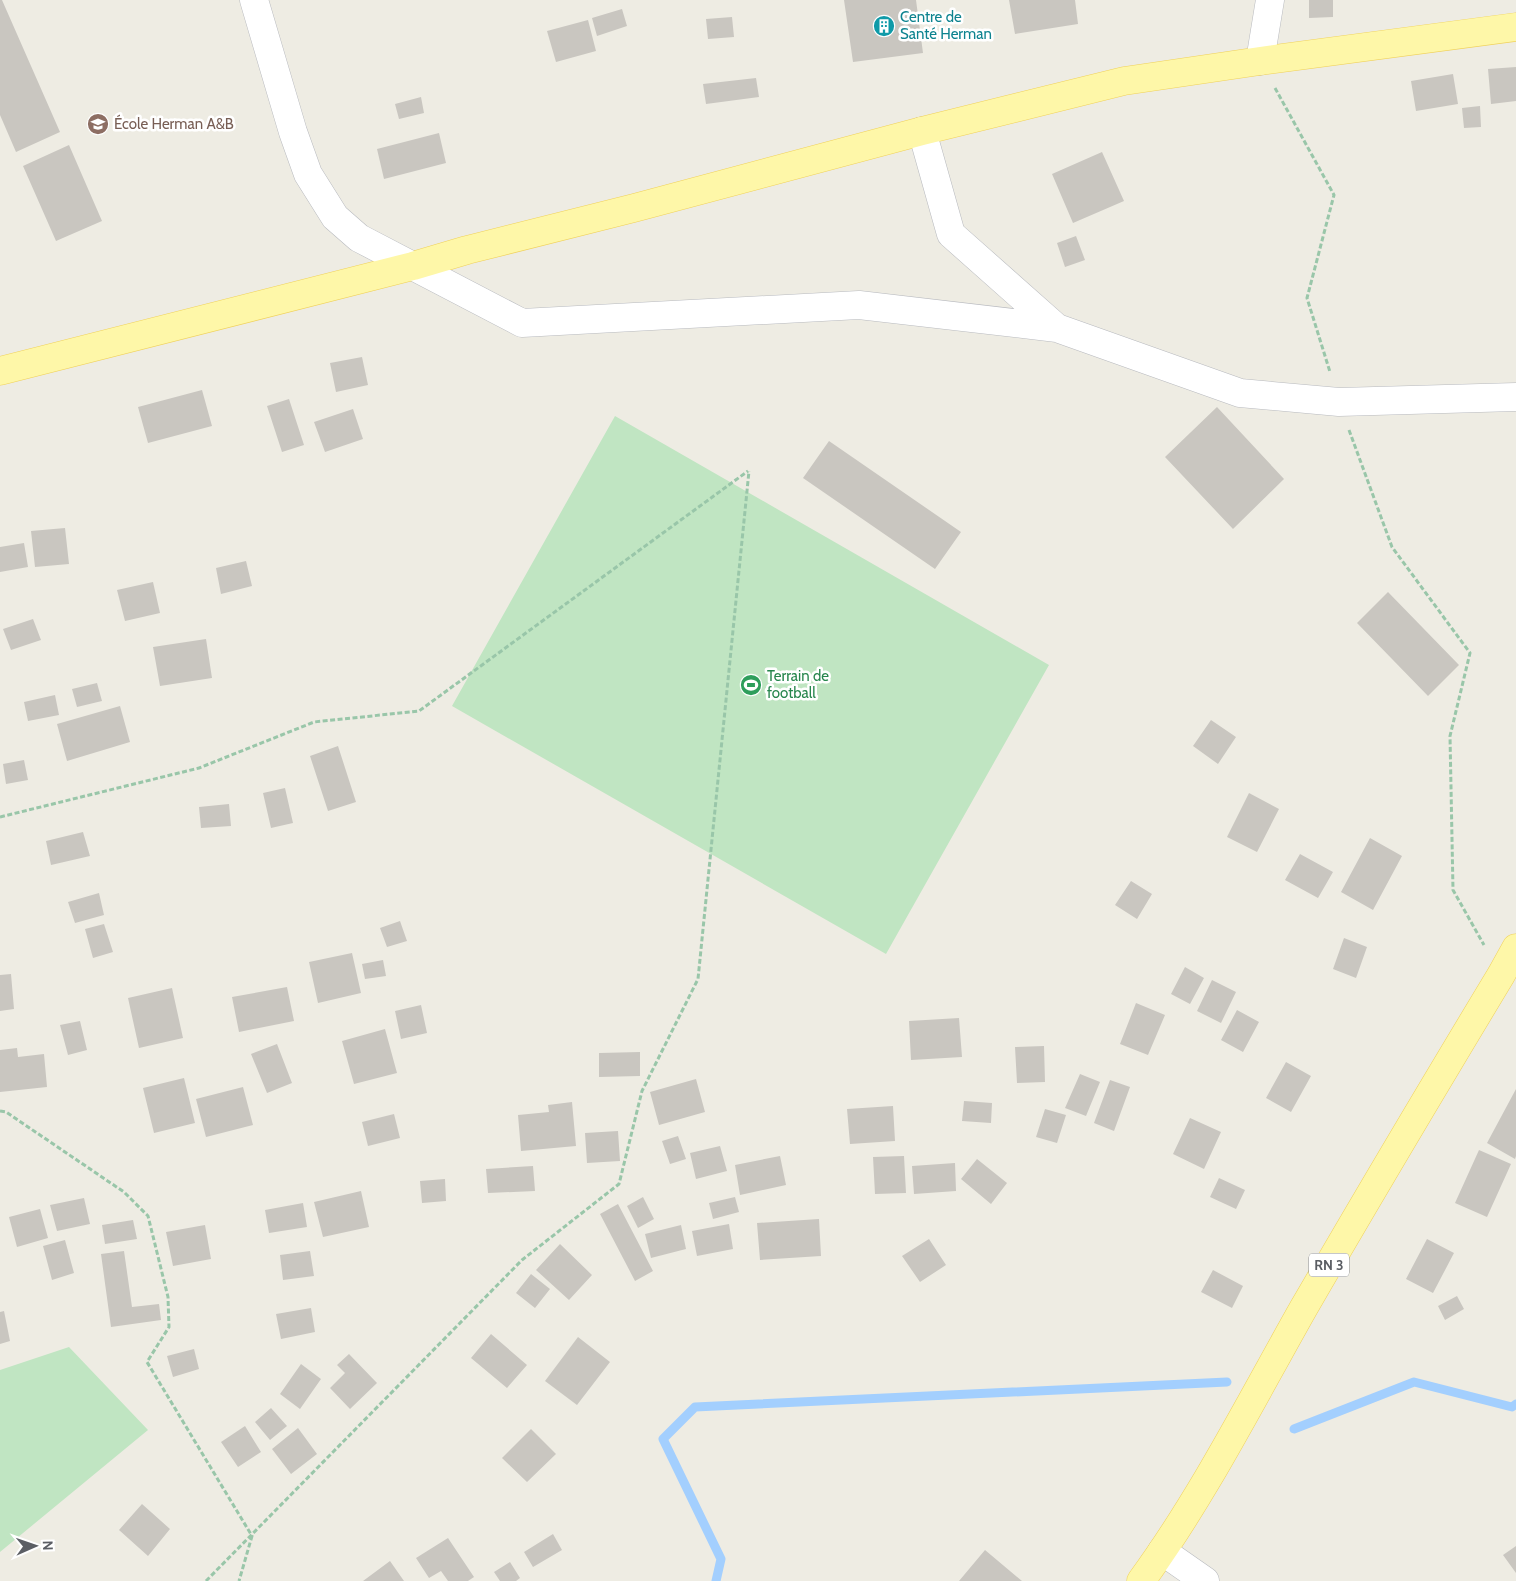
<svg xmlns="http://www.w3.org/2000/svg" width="1516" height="1581" viewBox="0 0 1516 1581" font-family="Cabin,sans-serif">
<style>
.green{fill:#c0e5c2}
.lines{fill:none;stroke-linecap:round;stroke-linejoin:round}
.stream{stroke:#a3cffe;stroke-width:9}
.building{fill:#c9c6c0}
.minor-casing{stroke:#b8babf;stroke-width:29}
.major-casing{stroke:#f0d15a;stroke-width:29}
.path{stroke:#99c6a9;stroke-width:3;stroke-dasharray:5 2.5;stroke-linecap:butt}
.minor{stroke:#fff;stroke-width:28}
.major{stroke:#fef7a8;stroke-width:28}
.labels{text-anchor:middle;stroke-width:5;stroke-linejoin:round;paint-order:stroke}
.shield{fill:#fff;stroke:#8c8e92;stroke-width:1}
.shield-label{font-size:14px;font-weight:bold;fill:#5b5e64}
.culture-label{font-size:15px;fill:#0d838f;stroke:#fff;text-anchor:start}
.education-label{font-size:15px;fill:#785e54;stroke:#fff;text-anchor:start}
.leisure-label{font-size:15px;fill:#27864d;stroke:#fff;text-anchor:start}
</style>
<rect width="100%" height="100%" fill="#eeece3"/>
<!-- green -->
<path class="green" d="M615 416 1049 665 886 954 452 706Z
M69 1347 148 1430 0 1552V1370Z"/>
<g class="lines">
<!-- stream -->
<path class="stream" d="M1294 1429 1414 1382 1512 1407 1516 1404
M716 1581 721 1559 663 1439 695 1407 1227 1382"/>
</g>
<!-- building -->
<path class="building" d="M0 0H2L60 132 16 152 0 115Z
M844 0H916L923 53 853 62Z
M1009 0H1075L1078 24 1015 34Z
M1309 0H1333V17L1309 18Z
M622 9 627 26 597 36 592 18Z
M732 17 734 37 708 39 706 19Z
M588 20 596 51 556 62 547 31Z
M1516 67V101L1491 104 1488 69Z
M1453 74 1458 104 1416 111 1411 81Z
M756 78 759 97 706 104 703 84Z
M421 97 424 113 399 119 395 104Z
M1480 106 1481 127 1464 128 1462 108Z
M439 133 446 163 384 179 377 149Z
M69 145 102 221 56 241 23 166Z
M1102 152 1124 201 1073 223 1052 174Z
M1076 236 1085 260 1065 267 1057 243Z
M362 357 368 385 336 392 330 363Z
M202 390 212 426 148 443 138 407Z
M289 399 304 445 282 452 267 406Z
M1217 407 1284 479 1233 529 1165 457Z
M353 409 363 439 325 452 314 422Z
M829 441 961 532 935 569 803 478Z
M65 528 69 564 35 567 31 531Z
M24 543 28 567 0 572V547Z
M246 561 252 586 221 594 216 568Z
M153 582 160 613 125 621 117 590Z
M1388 592 1459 665 1428 696 1357 623Z
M33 619 41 640 11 650 3 629Z
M206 639 212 678 160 686 153 647Z
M97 683 102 701 77 707 72 689Z
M55 695 59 715 28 721 24 702Z
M120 706 130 742 67 761 57 724Z
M1211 720 1236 737 1218 764 1193 746Z
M338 746 356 802 328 811 310 756Z
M24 760 28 780 6 784 3 764Z
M285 788 293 823 271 828 263 793Z
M1249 793 1279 809 1257 852 1227 837Z
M229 804 231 826 201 828 199 807Z
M83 832 90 856 51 865 46 841Z
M1370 838 1402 856 1373 910 1341 892Z
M1300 854 1333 872 1318 898 1285 880Z
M1131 881 1152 894 1137 919 1115 905Z
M99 893 104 915 75 923 68 902Z
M400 921 407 941 387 947 380 928Z
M104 924 113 952 93 958 85 929Z
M1344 938 1367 947 1356 978 1333 969Z
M352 953 361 993 318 1003 309 962Z
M383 960 386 976 365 979 362 964Z
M1185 967 1204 978 1190 1004 1171 994Z
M11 974 14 1009 0 1011V975Z
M1212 980 1236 992 1221 1023 1197 1011Z
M287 987 294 1021 239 1032 232 997Z
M172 988 183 1038 139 1048 128 998Z
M1136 1003 1165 1015 1148 1055 1120 1044Z
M421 1005 427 1033 401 1039 395 1011Z
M1237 1010 1259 1022 1243 1052 1221 1040Z
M959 1018 962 1057 911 1060 909 1021Z
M80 1021 87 1050 68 1055 60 1025Z
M385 1029 397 1073 354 1084 342 1041Z
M277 1044 292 1083 267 1093 251 1054Z
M1044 1046 1045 1082 1017 1083 1015 1047Z
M17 1048 18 1057 44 1054 47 1087 0 1092V1050Z
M640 1052V1076L599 1077V1053Z
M1286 1062 1311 1076 1291 1112 1266 1098Z
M1080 1074 1100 1082 1086 1116 1065 1108Z
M184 1078 195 1123 154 1133 143 1088Z
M696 1079 705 1112 659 1125 650 1092Z
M1110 1080 1130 1087 1114 1131 1094 1123Z
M243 1087 253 1125 206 1137 196 1099Z
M1516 1089V1156L1515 1159 1487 1143Z
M964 1101 992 1103 991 1123 962 1121Z
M572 1102 576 1146 521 1151 518 1115 549 1112 548 1105Z
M893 1106 895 1141 850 1144 847 1109Z
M1045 1109 1066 1115 1057 1143 1036 1137Z
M394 1114 400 1138 368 1146 362 1122Z
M1190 1118 1221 1132 1204 1169 1173 1154Z
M618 1131 620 1161 587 1163 585 1133Z
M678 1136 686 1159 670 1164 662 1141Z
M720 1146 727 1171 696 1179 690 1153Z
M1479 1150 1511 1164 1487 1217 1455 1203Z
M780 1156 786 1185 740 1195 735 1165Z
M904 1156 906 1193 875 1194 873 1157Z
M977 1159 1007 1183 991 1204 961 1179Z
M955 1163 956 1191 914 1194 912 1166Z
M533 1166 535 1191 488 1193 486 1169Z
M1219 1178 1245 1190 1236 1209 1210 1197Z
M445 1179 446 1201 422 1203 420 1181Z
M361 1191 369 1227 323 1237 314 1202Z
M643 1197 654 1219 638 1228 627 1206Z
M735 1197 739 1212 713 1219 709 1203Z
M84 1198 90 1224 57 1231 50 1205Z
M303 1203 307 1227 269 1233 265 1210Z
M618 1204 653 1271 635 1281 600 1214Z
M40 1209 48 1238 17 1247 9 1217Z
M819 1219 821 1256 760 1260 757 1223Z
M133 1220 137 1239 105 1244 102 1225Z
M729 1224 733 1249 697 1256 692 1231Z
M205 1225 211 1259 173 1266 166 1232Z
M681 1225 686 1249 651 1258 645 1234Z
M929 1239 946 1265 920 1282 902 1256Z
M1427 1239 1454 1253 1433 1293 1406 1279Z
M65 1240 74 1273 52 1280 43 1246Z
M560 1244 592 1275 569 1300 536 1270Z
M124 1251 132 1307 159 1304 161 1320 111 1327 101 1254Z
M310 1251 314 1276 283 1280 280 1255Z
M1213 1270 1243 1286 1232 1308 1201 1292Z
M531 1274 550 1289 535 1308 516 1293Z
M1457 1296 1464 1309 1445 1320 1438 1306Z
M311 1308 315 1332 281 1339 276 1314Z
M4 1311 10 1341 0 1344V1312Z
M491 1334 527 1365 507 1388 471 1358Z
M578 1337 610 1362 577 1405 545 1381Z
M194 1349 199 1369 173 1377 167 1356Z
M349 1354 377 1383 350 1409 330 1388 345 1373 337 1365Z
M301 1364 321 1379 300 1409 280 1394Z
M271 1408 287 1426 270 1440 255 1422Z
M245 1426 261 1452 238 1467 221 1442Z
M298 1428 317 1454 291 1474 272 1449Z
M531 1429 556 1454 527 1482 502 1458Z
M142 1504 170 1529 148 1556 119 1530Z
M553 1534 562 1550 533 1567 524 1552Z
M448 1538 474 1577 468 1581H448L441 1571 429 1578 416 1558Z
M1516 1546V1573L1503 1555Z
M985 1550 1022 1581H959Z
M390 1561 404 1581H363Z
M510 1562 520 1578 516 1581H500L494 1572Z"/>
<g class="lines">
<!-- minor casing -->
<g class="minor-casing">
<path id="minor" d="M254 0 293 132 308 174 335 217 359 238 522 323 859 305 1057 328 1240 393 1339 402 1516 397
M1260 61 1270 0
M922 131 951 234 1057 328
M1162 1551 1205 1581"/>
</g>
<!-- major casing -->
<g class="major-casing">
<path id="major" d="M0 371 413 266 467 250 634 208 922 131 1124 81 1260 61 1516 27
M1141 1581C1203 1496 1251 1401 1303 1309 1368 1197 1434 1086 1501 975L1516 948"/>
</g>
<!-- path -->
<path class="path" d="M1275 88 1334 195 1307 298 1330 372
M1349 430 1392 547 1470 653 1450 736 1453 890 1484 945
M0 817 199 768 314 722 419 711 748 471
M0 1111 6 1112 124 1192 148 1216 168 1297 169 1327 147 1362 252 1536 239 1581
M206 1581 522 1260 619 1184 642 1091 698 979 749 471"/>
<!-- minor -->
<use href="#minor" class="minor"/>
<!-- major -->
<use href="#major" class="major"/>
</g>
<!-- icons -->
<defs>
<g id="building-disc" transform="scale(1.125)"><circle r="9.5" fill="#0f9aa8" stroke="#fff"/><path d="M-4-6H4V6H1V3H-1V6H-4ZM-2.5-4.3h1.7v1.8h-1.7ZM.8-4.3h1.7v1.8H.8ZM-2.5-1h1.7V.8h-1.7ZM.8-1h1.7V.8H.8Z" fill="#fff"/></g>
<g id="school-disc" transform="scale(1.125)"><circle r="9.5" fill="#8d6e63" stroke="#fff"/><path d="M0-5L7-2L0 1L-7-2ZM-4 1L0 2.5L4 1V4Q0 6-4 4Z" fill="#fff"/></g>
<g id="stadium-disc" transform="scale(1.125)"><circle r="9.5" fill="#2e9e5b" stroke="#fff"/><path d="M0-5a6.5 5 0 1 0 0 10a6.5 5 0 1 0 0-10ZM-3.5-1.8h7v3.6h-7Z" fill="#fff"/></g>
</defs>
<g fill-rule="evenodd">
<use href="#building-disc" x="884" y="26"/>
<use href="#school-disc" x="98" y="124"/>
<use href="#stadium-disc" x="751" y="685"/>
</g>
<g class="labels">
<!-- shield labels -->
<rect class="shield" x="1309" y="1253.5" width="40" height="23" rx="4"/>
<g class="shield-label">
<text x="1329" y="1270">RN 3</text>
</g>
<!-- culture labels -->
<g class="culture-label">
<text x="900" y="22">Centre de<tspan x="900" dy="17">Santé Herman</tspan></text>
</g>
<!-- education labels -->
<g class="education-label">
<text x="114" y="129">École Herman A&amp;B</text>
</g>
<!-- leisure labels -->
<g class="leisure-label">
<text x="767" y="681">Terrain de<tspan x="767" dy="17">football</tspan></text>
</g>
</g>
<!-- north arrow -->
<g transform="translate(35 1546) rotate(88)" stroke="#ffffff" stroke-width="4" paint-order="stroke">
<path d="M0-4L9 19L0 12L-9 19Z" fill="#5b5e64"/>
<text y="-8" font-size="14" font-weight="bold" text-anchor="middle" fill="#5b5e64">N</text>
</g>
</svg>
